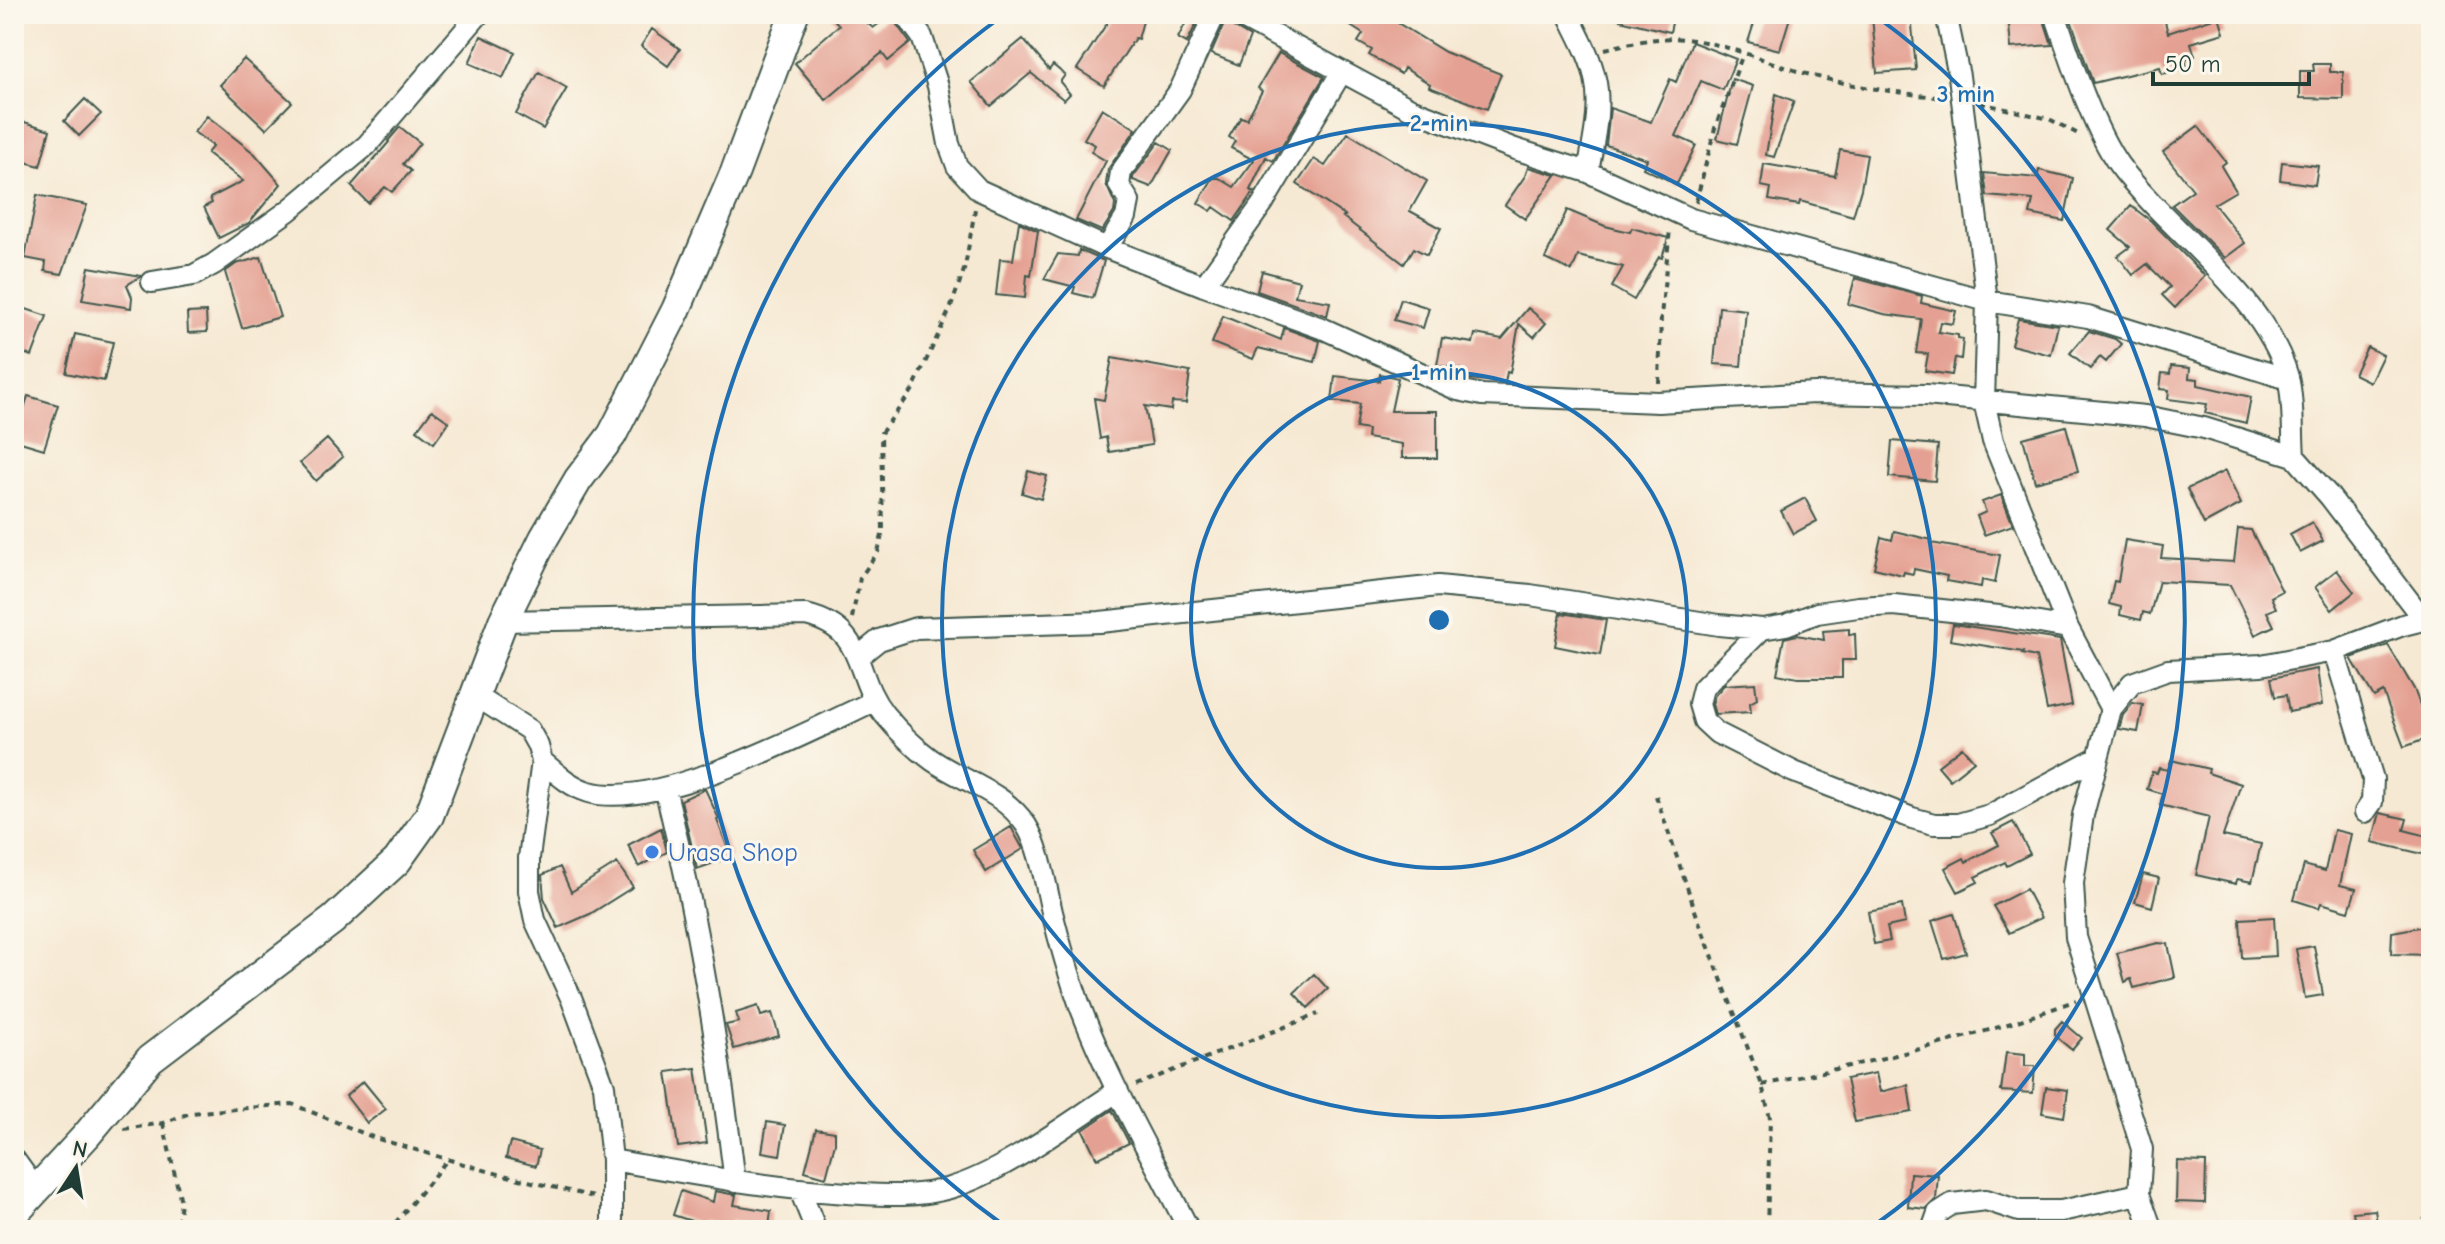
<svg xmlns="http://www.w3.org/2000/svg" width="2445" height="1244" viewBox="0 0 2445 1244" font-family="'Comic Neue',sans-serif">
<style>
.building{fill:#e4a193}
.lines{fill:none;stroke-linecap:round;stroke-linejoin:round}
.street-casing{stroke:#3f574c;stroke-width:24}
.secondary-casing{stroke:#3f574c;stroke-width:32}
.path{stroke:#3f574c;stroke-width:4;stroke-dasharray:6 6;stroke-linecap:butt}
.street{stroke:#fff;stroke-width:20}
.secondary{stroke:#fff;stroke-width:28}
.ring{fill:none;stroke:#1f6fb2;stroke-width:4}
.shop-dot{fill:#3f7fe0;stroke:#fbf7ec;stroke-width:3}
.labels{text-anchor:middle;stroke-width:6;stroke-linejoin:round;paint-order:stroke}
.shop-label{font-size:26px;fill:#366cbe;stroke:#fbf7ec;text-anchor:start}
.centre{fill:#1f6fb2;stroke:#fbf7ec;stroke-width:4}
.ring-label{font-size:24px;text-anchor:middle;font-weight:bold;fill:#1f6fb2;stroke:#fbf7ec;stroke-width:6;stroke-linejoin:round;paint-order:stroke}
</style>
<rect width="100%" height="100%" fill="#fbf7ec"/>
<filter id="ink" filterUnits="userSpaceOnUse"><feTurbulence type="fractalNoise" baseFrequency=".0125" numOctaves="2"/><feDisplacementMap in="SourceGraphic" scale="16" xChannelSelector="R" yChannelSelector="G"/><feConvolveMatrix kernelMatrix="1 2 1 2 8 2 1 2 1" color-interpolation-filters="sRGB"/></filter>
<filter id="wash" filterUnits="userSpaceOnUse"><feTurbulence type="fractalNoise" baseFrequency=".006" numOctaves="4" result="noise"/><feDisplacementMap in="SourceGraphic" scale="32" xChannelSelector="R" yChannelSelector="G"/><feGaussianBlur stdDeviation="1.8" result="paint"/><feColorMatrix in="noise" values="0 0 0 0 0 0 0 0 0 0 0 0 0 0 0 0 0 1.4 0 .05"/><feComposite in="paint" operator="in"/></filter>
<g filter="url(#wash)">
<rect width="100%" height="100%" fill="#f6e9d3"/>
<g id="blocks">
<!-- building -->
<path class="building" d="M829 14H857L873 28 892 14 895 22 910 43 888 61 882 53 826 100 795 63 839 25Z
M1113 14H1145L1138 39 1135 38 1104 86 1077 69Z
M1332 14H1383L1445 52 1501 74 1487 109 1429 87 1430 84 1404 68 1401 74 1369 55 1372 50 1358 42 1363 34Z
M1621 14H1674L1670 32 1620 20Z
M1757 14H1791L1780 50 1748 42Z
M1911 14 1916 70 1877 73 1872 16Z
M2008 14H2042L2052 45 2011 48Z
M2069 14H2163L2168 33 2219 16 2224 33 2191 43 2195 56 2185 59 2187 68 2162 74 2160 67 2093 83Z
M1187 20 1196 24 1187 43 1178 38Z
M1225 22 1250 37 1239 65 1211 54Z
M652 29 680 49 668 66 641 46Z
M481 36 515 52 503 78 469 63Z
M1023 39 1049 70 1053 65 1065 75 1060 82 1070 94 1064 100 1031 73 991 106 971 82Z
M1692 42 1736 59 1723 90 1701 81 1676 136 1696 145 1677 184 1643 168 1647 159 1606 145 1610 108 1651 122 1670 79 1676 82Z
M1279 53 1324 77 1273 161 1266 157 1250 190 1254 192 1234 221 1214 207 1211 211 1198 203 1213 178H1219L1234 187 1254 160 1231 148 1235 141 1229 137 1241 117 1247 119 1262 91 1258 88Z
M244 59 292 102 266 129 220 85Z
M2313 64H2330V72H2343V99L2300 98V71H2314Z
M539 72 567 88 543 129 516 114Z
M1732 79 1753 86 1737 144 1717 139Z
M1776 94 1794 101 1774 157 1766 155Z
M85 99 101 114 79 136 64 121Z
M1102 108 1136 129 1108 169 1106 184 1115 204 1114 212 1102 231 1076 220 1106 161 1091 152 1095 145 1084 139Z
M207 116 255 154 281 184 249 223 219 238 204 207 212 203 210 198 243 181 207 153 213 146 194 132Z
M21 121 50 130 40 166 14 159V147Z
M2198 126 2226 162 2221 166 2236 191 2214 204 2245 243 2225 258 2172 205 2193 190 2163 152Z
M400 127 420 143 403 164 411 171 392 192 385 187 368 203 351 186 389 142 388 141Z
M1348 133 1427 181 1410 211 1441 228 1427 255 1414 248 1404 264 1343 217 1345 216 1297 184 1314 159 1325 166Z
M1159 142 1172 150 1151 187 1133 180V177Z
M1840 150 1867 155 1861 189 1853 216 1800 201 1799 205 1769 200 1771 188 1761 186 1764 164 1835 176Z
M2282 162 2318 166 2315 185 2280 180Z
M1528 167 1556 175 1525 219 1505 205 1525 176Z
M2039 170 2073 178 2064 221 2030 214 2033 200 1987 196 1984 173 2037 178Z
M37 195 87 205 62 274 45 271 46 262 25 258Z
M2131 206 2151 221 2205 276 2175 308 2162 295 2170 287 2147 264 2133 275 2118 256 2130 247 2110 230Z
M1567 210 1605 226 1630 232 1632 228 1668 238 1662 258 1659 257 1634 300 1612 287 1623 267 1578 256 1572 271 1545 259Z
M1019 222 1038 231 1031 276 1027 275 1025 298 996 295 1000 259 1013 260Z
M1079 250 1104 261 1093 298 1073 293 1075 287 1044 279 1058 254 1078 256Z
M261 257 280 317 242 328 225 272 236 264Z
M89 267 141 276 127 285 132 297 131 308 82 300Z
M1262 271 1299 281 1295 296 1330 302 1327 316 1257 291Z
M1855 278 1922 296 1921 303 1956 311 1953 324 1940 322 1938 332 1958 335V338L1963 339 1961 359 1955 358 1952 375 1925 371 1928 354 1916 353 1921 319 1884 314 1848 304Z
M1401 299 1429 308 1423 328 1394 320Z
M14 305 47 316 32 356 14 350Z
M1719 307 1746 310 1741 366 1714 364Z
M1528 308 1546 323 1534 337 1519 324 1510 373 1507 372 1505 383 1462 378 1463 370 1437 365 1442 338 1473 343 1475 334 1502 339Z
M206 312 207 332 188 333 187 313Z
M1223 316 1281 340 1284 328 1320 341 1315 362 1258 348 1253 359 1212 343Z
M2018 319 2058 325 2051 355 2011 345Z
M2089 331 2115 339 2121 344 2106 362 2100 357 2090 369 2070 353Z
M75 334 113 342 104 381 66 373Z
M2367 347 2383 355 2370 382 2354 374Z
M1112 358 1190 372 1186 403 1172 402 1171 410 1145 406 1152 445 1109 452 1106 437 1100 439 1094 398 1104 400Z
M2171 366 2190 368 2189 378 2198 379V385L2251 397 2246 423 2205 413 2207 404 2168 399 2169 390 2160 389 2162 373 2170 374Z
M1380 374 1398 378 1391 411H1437V458H1402V444L1367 438 1368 430 1356 428 1360 404 1332 401 1335 376 1379 381Z
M28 396 58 405 44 449 14 440Z
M432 410 449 422 434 443 417 430Z
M2066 426 2078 471 2035 482 2023 438Z
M327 439 343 457 316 481 300 463Z
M1892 441 1938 445 1935 481 1889 477Z
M1028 471 1047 476 1041 499 1022 493Z
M2225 471 2241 504 2204 524 2187 489Z
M2001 495 2013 525 1984 535 1977 516 1986 512 1982 502Z
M1805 498 1817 521 1793 534 1781 511Z
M2312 522 2323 541 2300 553 2290 534Z
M2238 529 2251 530 2282 591 2271 597 2276 608 2267 612 2274 626 2255 635 2230 585 2159 581 2150 614 2143 612 2141 620 2120 615 2121 607 2109 604 2114 581 2118 582 2125 540 2163 546 2161 558 2234 562Z
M1894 531 1932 540 1931 543 2000 555 1995 583 1982 580 1981 587 1946 581 1947 576 1914 569 1913 574 1904 572 1903 575 1874 568 1881 537 1892 540Z
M2337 570 2354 592 2332 610 2315 587Z
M1561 613 1606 620 1600 655 1555 646Z
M1953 624 2060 640 2072 705 2047 710 2036 657 2022 654 2023 652 1950 640Z
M1849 629V635L1855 634 1856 660H1842V678H1798L1777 674 1784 638 1797 635 1824 640 1823 631Z
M2388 645 2414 689 2431 735V737L2404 747 2383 692 2374 697 2351 658Z
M2317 669 2322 705 2289 712 2286 695 2275 697 2271 678Z
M1755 683 1757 699 1750 703 1751 712 1715 714 1712 704 1715 695 1724 685Z
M2133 703 2143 705 2138 732 2119 729 2123 715Z
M1962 747 1974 761 1950 780 1938 766Z
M2171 760 2209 769 2208 773 2241 784 2223 836 2261 844 2252 882 2237 879 2236 884 2196 875 2209 817 2160 805 2163 794 2147 789 2152 772 2157 773 2159 768 2168 770Z
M705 789 719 819 717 820 731 857 697 869 681 800Z
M2380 813 2407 819 2404 830 2431 837V856L2372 842Z
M2013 822 2030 854 2007 866 2005 862 1975 877 1978 882 1958 892 1945 868 1964 858 1966 862 1999 845 1992 833Z
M1011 827 1023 849 986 872 973 850Z
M661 828 667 852 639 867 628 845Z
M2334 830 2351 834 2340 885 2356 889 2349 911 2321 903 2319 908 2294 900 2304 865 2325 871Z
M617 863 633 887 590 914 558 928 544 898 542 875 560 867 571 892Z
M2143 874 2159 878 2152 907 2135 902Z
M2026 889 2041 918 2009 933 1993 906Z
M1902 905 1905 923 1887 927 1890 941 1874 944 1868 912Z
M1954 914 1966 953 1944 959 1932 921Z
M2274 917 2276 956 2242 958 2240 919Z
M2431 925V955L2391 954 2392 932Z
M2158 943 2168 944 2175 977 2134 988 2131 979 2125 982 2117 953Z
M2314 946 2323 995 2305 998 2296 949Z
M1314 974 1328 989 1308 1008 1294 993Z
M758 1006 761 1016 772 1013 779 1036 734 1049 726 1025 739 1022 736 1013Z
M2062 1021 2082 1038 2072 1050 2055 1036V1029Z
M2006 1052 2025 1054V1066H2035L2033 1093 2001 1091Z
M696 1068 707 1143 678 1147 667 1072Z
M1876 1073 1880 1092 1908 1085 1912 1112 1855 1122 1846 1079Z
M363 1081 386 1109 367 1123 346 1096Z
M2046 1087 2068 1090 2064 1117 2042 1113Z
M1112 1110 1129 1143 1097 1159 1083 1130Z
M767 1122 785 1125 780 1155 762 1152Z
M816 1129 835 1132V1143L826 1177 805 1171Z
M510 1142 540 1150 536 1166 506 1158Z
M2177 1161 2206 1162 2205 1203 2176 1202Z
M1910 1173 1938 1175 1936 1199 1926 1209 1908 1207Z
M681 1191 713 1202 715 1191 736 1195 734 1205 771 1211 769 1227 731 1221 730 1227 702 1221 701 1224 673 1215Z
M2375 1210 2378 1230H2356L2353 1212Z"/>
</g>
</g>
<g filter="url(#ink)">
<use href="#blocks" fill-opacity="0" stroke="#3f574c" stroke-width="2"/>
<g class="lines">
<!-- street casing -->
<g class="street-casing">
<path id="street" d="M905 14 922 37 938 86 949 144 957 166 979 190 1107 248 1204 286 1324 329 1458 390 1482 395 1658 402 1815 393 1926 395 2145 416 2204 428 2294 456 2330 497 2423 619
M1235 14 1413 110 1515 149 1588 172 1691 219 1987 301 2088 317 2288 379
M1568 14C1578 35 1590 55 1595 78 1602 108 1593 142 1588 172
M1946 14 1959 76 1987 301 1984 401 1993 441 2068 628 2111 709
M2055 14C2070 57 2093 129 2119 165 2170 233 2264 294 2288 377 2294 401 2292 431 2294 456
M1107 248 1126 217 1129 201 1119 185 1121 172 1180 90 1215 14
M152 282 194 275 214 264 288 211 367 145 479 14
M1204 286 1263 203 1341 73
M503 621 806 615C868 630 852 674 884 714 898 731 914 747 932 760 964 782 1003 791 1026 825 1040 847 1046 887 1052 912 1060 944 1069 975 1080 1006 1109 1083 1152 1156 1189 1230
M1762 629 1703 688 1699 704 1704 721 1717 733 1794 772 1912 818 1934 824H1958L1990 815 2098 757
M2334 651 2373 779 2372 802 2365 812
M858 657 879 640 916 628 1100 622 1438 586 1530 595 1719 625 1762 629 1786 625 1817 613 1858 607 1894 605 1999 616 2068 628
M473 694 529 730 538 746 542 761 529 858V891L535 920 572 1000 604 1086 612 1160V1230
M542 761C556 773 571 787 589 792 658 811 808 732 874 701
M665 788C697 917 719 1049 735 1182
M14 1159 37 1191
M612 1160C690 1174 768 1188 847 1193 882 1195 916 1198 950 1188 1005 1172 1069 1122 1118 1091
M800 1190 816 1230
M2139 1194 2152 1230
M1932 1230 1938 1213 1952 1204 1986 1200 2019 1211H2061L2139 1194 2142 1149 2076 937 2073 883 2083 815 2111 709 2132 683 2168 670 2261 665 2334 651 2403 625 2431 618"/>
</g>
<!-- secondary casing -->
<g class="secondary-casing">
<path id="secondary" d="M14 1214 86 1136 150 1059 333 920 397 861 429 816 503 621 544 538 578 480 612 435 676 310 735 172 794 14"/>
</g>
<!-- path -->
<path class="path" d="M1605 49C1631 43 1658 36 1685 39 1732 44 1776 67 1822 78 1862 88 1902 93 1944 98
M1980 103 2049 119 2078 134
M1696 202 1715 128 1743 54
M1659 383 1661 316 1670 229
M852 618 860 578 878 552 883 531 881 433 912 391 951 307 965 267 975 209
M1656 796 1698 919 1762 1085 1770 1118 1767 1230
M1136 1085 1318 1014
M1762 1085C1868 1062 1974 1040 2076 1000
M163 1123 181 1202 177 1230
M124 1129 163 1123 190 1113 292 1104 375 1138 491 1172 594 1197
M2423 1220 2431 1218
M386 1230 391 1228 448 1159"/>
<!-- street -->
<use href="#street" class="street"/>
<!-- secondary -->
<use href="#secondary" class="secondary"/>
</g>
</g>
<!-- distance rings -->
<g class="ring">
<circle cx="1439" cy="620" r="248"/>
<circle cx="1439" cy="620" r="497"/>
<path d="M1006 1227A745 745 0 0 1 1001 17M1877 17A745 745 0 0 1 1872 1227"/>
</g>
<!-- markers -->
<circle class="shop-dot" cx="652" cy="852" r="8"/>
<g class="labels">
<!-- shop labels -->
<g class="shop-label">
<text x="668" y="861">Urasa Shop</text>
</g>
</g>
<circle cx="1439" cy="620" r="12" class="centre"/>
<g class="ring-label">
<text x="1966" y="102">3 min</text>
<text x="1439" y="131">2 min</text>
<text x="1439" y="380">1 min</text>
</g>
<!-- margin -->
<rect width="2445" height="1244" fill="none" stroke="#fbf7ec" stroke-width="48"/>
<!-- north arrow -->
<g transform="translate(76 1168) rotate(12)" stroke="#fbf7ec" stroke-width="6" paint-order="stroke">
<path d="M0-6L14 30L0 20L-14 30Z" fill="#1f3d34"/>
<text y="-12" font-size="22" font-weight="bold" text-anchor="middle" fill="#1f3d34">N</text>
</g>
<!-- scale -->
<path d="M2153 72v12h156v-12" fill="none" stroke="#1f3d34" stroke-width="4"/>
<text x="2165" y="72" font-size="24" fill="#1f3d34" stroke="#fbf7ec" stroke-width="6" paint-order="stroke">50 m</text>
</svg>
